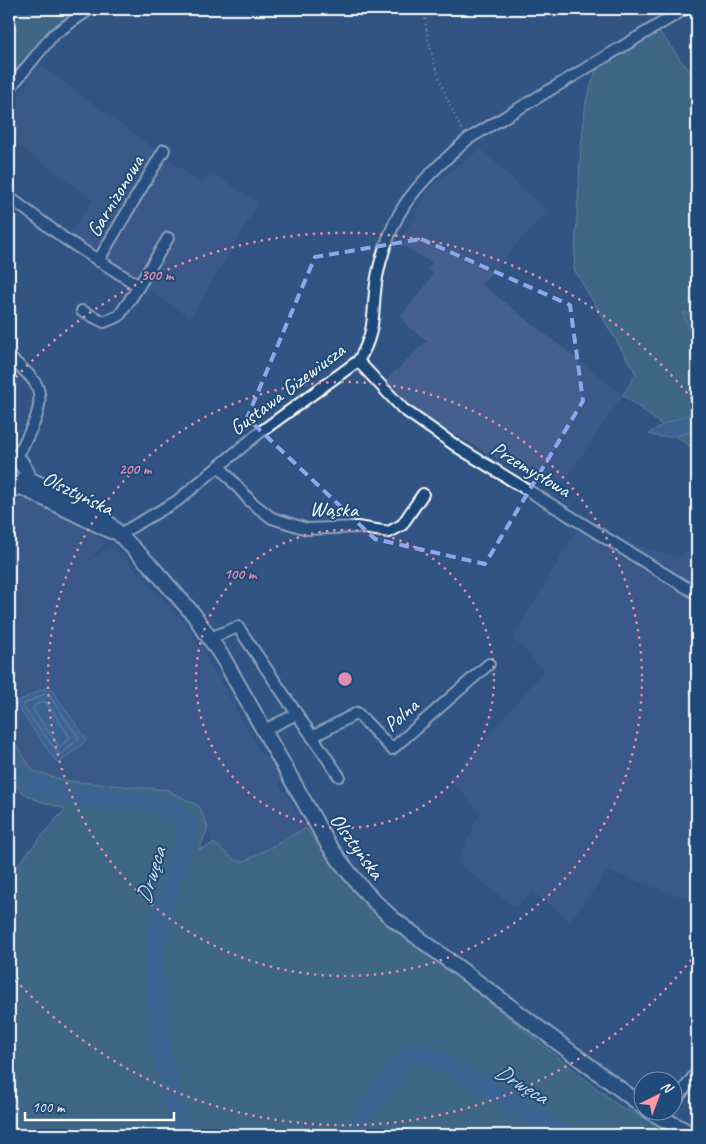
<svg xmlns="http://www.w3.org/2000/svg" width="706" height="1144" viewBox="0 0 706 1144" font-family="Caveat,sans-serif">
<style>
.built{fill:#45608e}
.green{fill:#507d87;stroke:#a8bec3}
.water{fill:#4a79a6;stroke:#92afca}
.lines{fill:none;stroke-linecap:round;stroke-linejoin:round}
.shore{stroke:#b7c9db;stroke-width:1}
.river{stroke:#4a79a6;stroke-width:18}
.street-casing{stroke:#fff;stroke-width:14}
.secondary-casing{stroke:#fff;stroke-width:18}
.path{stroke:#fff;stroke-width:2;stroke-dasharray:1 4;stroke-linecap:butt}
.street{stroke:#1f4a7a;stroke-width:10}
.secondary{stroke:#1f4a7a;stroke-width:14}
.marked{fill:none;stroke:#8ea6ec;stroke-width:4;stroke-dasharray:10 6;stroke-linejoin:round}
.ring{fill:none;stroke:#e08cad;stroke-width:2.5;stroke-dasharray:2.5 5}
.labels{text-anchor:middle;stroke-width:4;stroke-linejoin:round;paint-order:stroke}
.street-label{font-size:21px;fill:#fff;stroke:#1f4a7a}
.water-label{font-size:22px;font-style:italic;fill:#d2dee9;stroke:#1f4a7a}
.centre{fill:#e08cad;stroke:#1f4a7a;stroke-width:2.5}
.ring-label{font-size:15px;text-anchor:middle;font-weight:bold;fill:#e08cad;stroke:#1f4a7a;stroke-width:4;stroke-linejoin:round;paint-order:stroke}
</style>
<rect width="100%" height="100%" fill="#325484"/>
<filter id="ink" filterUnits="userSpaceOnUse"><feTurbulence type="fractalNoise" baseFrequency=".02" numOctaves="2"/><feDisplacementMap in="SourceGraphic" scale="10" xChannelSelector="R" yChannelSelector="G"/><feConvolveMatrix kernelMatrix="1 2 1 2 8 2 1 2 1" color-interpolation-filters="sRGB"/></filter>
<g filter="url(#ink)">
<!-- built -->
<path class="built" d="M38 63 202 184 210 171 259 203 190 318 69 234 93 200 9 138V116Z
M481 149 547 211 481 284 623 395 557 492 420 415 390 391 385 381 427 341 407 326 401 315 427 284 433 273 428 270 432 263 399 243 432 185Z
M22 499 93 530 106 543 83 564 110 547 132 565 191 630 262 755 269 757 280 778 279 784 306 828 245 861H236L214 843 199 806 167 790 67 781 33 771 9 734V508Z
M576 531 679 557 697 545V902L608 871 570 921 533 892 515 908 457 862 480 813 450 779 544 671 513 638Z"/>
<!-- green -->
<path class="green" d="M9 9H80L49 30 9 79Z
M655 26 697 81V452L623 395 636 374 574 269 581 149 586 101 600 59Z
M9 734 33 771 67 781 167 790 199 806 208 828 199 850 214 843 236 861H245L306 828 352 889 390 923 619 1106 683 1135H9V875L65 809C42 801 23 800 9 777Z"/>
<!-- water -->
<path class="water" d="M683 312 697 318V356Z
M697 410V429C685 435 661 440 649 434 657 425 685 417 697 410Z
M49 686 87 740 58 764 15 703Z"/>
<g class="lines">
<!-- shore -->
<path class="shore" d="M45 694H48L79 738 60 755 23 707 24 704Z
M43 702H46L70 737 61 746 58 745 33 710 34 706Z"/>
<!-- river -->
<path class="river" d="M9 760C56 819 117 784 173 810 179 813 184 821 189 826L160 920 154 961 164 1064 182 1135
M351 1135 404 1057 420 1054 441 1061 567 1135"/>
<!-- street casing -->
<g class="street-casing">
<path id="street" d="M9 89 53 35 90 9
M9 197 65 239 139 286 168 238
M98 261 164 150
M82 311 104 322 119 316 139 286
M9 357C18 366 34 376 38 389 45 412 25 439 16 459
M358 361 403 409 459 448 697 594
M219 466 251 502 272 518 307 529 357 527 389 532 402 525 423 494
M118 535 177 501 259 433 358 361C378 330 371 310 377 277 382 251 394 217 411 196 427 175 448 157 468 139L685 9
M210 638 238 627 339 776
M264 730 297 714
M312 737 357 713 392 749 489 664
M674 1103 697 1072"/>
</g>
<!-- secondary casing -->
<g class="secondary-casing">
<path id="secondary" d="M9 458 20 461 27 473 22 486 9 491
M26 478 68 497 100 515 152 567 194 615 223 658 328 844C347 872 367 896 392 918L644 1107
M21 487 111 531
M651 1112 693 1135"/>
</g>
<!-- path -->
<path class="path" d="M425 9C424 43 446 102 463 132"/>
<!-- street -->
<use href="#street" class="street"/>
<!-- secondary -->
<use href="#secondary" class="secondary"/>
</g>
</g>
<!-- marked area -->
<path d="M0 0H706V1144H0ZM421 239 570 305 583 401 485 564 375 539 247 418 315 257Z" fill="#325484" fill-opacity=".55" fill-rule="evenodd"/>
<path class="marked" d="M421 239 570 305 583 401 485 564 375 539 247 418 315 257Z"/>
<!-- distance rings -->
<g class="ring">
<circle cx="345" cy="679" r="149"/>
<circle cx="345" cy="679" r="297"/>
<path d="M696 954A446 446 0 0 1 11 975M11 383A446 446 0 0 1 696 404"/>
</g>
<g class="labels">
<!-- street labels -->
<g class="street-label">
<text transform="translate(115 196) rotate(-59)" y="7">Garnizonowa</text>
<text transform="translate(287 389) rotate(-37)" y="7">Gustawa Gizewiusza</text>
<text transform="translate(531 469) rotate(31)" y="7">Przemysłowa</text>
<text transform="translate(78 493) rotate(26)" y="7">Olsztyńska</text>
<text transform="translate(334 509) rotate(2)" y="7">Wąska</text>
<text transform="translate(401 715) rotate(-41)" y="7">Polna</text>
<text transform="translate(357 846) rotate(54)" y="7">Olsztyńska</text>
</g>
<!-- water labels -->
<g class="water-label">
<text transform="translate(150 875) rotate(-73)" y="8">Drwęca</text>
<text transform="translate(522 1083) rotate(31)" y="8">Drwęca</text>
</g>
</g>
<circle cx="345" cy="679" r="8" class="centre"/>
<g class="ring-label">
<text x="157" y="280">300 m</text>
<text x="135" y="474">200 m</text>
<text x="240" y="579">100 m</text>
</g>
<!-- margin -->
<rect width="706" height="1144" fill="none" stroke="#1f4a7a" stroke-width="30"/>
<rect x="15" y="15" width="676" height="1114" fill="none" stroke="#fff" stroke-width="2" filter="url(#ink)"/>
<!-- north arrow -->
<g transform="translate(658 1096) rotate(42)"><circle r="24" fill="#1f4a7a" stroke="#7992af"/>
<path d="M0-4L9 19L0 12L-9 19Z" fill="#ff9aa2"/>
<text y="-8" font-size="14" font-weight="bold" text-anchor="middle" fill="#ffffff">N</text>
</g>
<!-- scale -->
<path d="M25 1112v8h149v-8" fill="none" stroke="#ffffff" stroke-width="2.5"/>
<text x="32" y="1112" font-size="15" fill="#ffffff" stroke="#1f4a7a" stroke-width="4" paint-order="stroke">100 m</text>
</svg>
